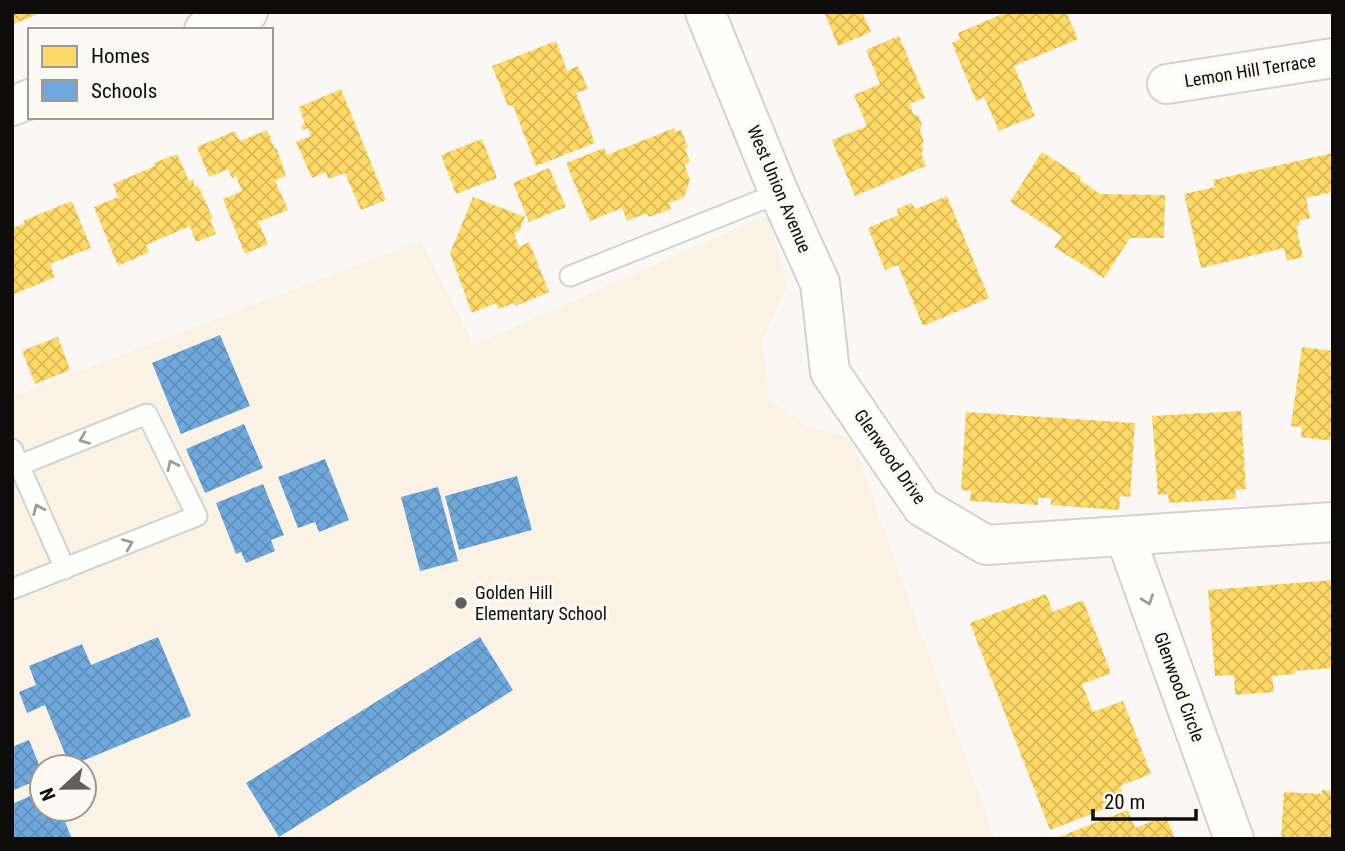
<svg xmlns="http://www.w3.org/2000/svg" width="1345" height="851" viewBox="0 0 1345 851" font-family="'Roboto Condensed',sans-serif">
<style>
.education{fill:#faf2e5;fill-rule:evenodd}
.homes{fill:url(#homes-cross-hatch)}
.schools{fill:url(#schools-cross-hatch)}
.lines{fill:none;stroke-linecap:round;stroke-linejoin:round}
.service-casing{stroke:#d4d2d0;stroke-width:23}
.minor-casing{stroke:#d4d2d0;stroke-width:42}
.service{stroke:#fefefd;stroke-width:19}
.minor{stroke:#fefefd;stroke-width:38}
.oneway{stroke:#9e9d9c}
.poi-dot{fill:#615e5c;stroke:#fcf8f2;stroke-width:2.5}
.labels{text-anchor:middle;stroke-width:7;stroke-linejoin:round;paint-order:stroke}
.street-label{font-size:18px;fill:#0e0c0a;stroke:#fcf8f2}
.poi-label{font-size:18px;fill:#0e0c0a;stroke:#fcf8f2;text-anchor:start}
</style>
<defs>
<pattern id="homes-cross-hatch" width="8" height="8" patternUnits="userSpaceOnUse" patternTransform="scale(1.75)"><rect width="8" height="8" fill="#ffd966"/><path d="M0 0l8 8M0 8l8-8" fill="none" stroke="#d9b957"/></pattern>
<pattern id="schools-cross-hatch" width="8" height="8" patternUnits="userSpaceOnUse" patternTransform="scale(1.75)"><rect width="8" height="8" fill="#6fa8dc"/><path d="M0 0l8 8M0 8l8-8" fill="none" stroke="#5f8fbb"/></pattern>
</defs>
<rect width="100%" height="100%" fill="#faf7f4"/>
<!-- education -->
<path class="education" d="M769 214 787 286 762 342 769 400 808 427 851 438 995 839H12V397L421 241 474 345ZM42 767H84V809H42Z"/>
<!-- homes -->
<path class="homes" d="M12 12H42L12 25Z
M828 12H862L871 32 838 46 825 14Z
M1007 12H1066L1078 39 1014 66 1035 116 999 131 984 97 976 101 952 43 960 39 958 33Z
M899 36 925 98 909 104 914 115H918L922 125 920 130 924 142 921 144 924 149 921 153 926 166 855 196 832 140 867 126 854 95 880 84 866 50Z
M556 41 567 71 578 66 588 89 576 93 595 143 536 166 513 105 508 106 492 66Z
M341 89 386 200 361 210 345 173 328 179 326 172 312 178 296 142 311 136 308 128 303 130 301 125 305 124 299 107Z
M674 128 675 132 681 130 688 147 685 149 690 161 685 166 690 180 684 197 669 203 671 209 649 217 647 213 627 221 622 208 590 221 566 163 604 148 607 155Z
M267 130 275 149H277L286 176 275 180 288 210 258 222 268 244 245 254 223 199 242 191 236 176 232 178 228 169 209 177 197 147 235 131 240 141Z
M482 139 497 178 456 194 441 155Z
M1042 152 1081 177 1080 180 1100 194 1165 195 1164 238H1130L1104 278 1054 247 1062 236 1010 202Z
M1333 153V192L1306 198 1310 218 1299 221 1300 225 1296 226 1303 257 1287 261 1284 248 1201 268 1184 194 1215 187 1213 180Z
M177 154 189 181 194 180V187L198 185 213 219 210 220 216 234 196 242 190 226 146 245 149 252 118 266 94 207 118 197 113 184 155 166 154 163Z
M549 168 566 207 529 222 513 183Z
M947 196 989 298 923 326 898 265 885 270 868 228 898 215 897 209 911 203 916 209Z
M473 197 525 217 519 231 514 233 519 247 529 242 549 292 516 306 514 303 498 309 496 303 472 313 450 253Z
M72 201 91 248 50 264 55 277 12 295V228L24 224 23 221Z
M58 337 70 370 35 384 22 351Z
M1302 347 1333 351V441L1301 437 1302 427 1291 426Z
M1241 411 1246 489 1235 490 1236 499 1169 503 1168 494 1158 495 1152 416Z
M966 412 1135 423 1130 497 1120 496 1119 510 1051 505V498H1038V505L970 501 971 491 961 490Z
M1333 580V668L1295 671V674L1272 676 1274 692 1235 695 1234 675 1215 676 1208 590Z
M1046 594 1053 612 1083 600 1111 673 1082 684 1093 712 1123 701 1151 774 1120 786 1125 801 1050 830 970 623Z
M1322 790 1333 791V839H1281L1284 792 1322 794Z
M1128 810 1135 828 1166 816 1175 839H1054Z"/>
<!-- schools -->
<path class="schools" d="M220 335 250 406 181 434 152 363Z
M244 424 263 468 205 493 186 449Z
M325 459 349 520 319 532 315 522 298 528 278 477Z
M517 476 532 530 459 550 445 496Z
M263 484 284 535 271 540 275 551 246 563 241 552 236 554 216 503Z
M438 487 458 561 420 571 401 497Z
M158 637 191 716 70 766 45 705 27 713 19 692 36 685 29 666 82 644 91 665Z
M480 637 513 690 279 837 246 783Z
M29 740 42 772V778L12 791V747Z
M42 791V809H60L72 839H14L12 804Z"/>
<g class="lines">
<!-- service casing -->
<g class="service-casing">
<path id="service" d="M570 276 779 193
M12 449 65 569
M12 589 197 516 147 414 20 465"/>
</g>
<!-- minor casing -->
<g class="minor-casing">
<path id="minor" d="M705 12 779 193 820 283 830 372 922 507 986 545 1333 522
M204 30 248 12
M1167 84 1333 58
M12 106 30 99
M1125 536 1234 839"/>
</g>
<!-- service -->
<use href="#service" class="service"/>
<!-- minor -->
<use href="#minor" class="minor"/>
</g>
<!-- one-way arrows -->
<defs><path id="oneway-chevron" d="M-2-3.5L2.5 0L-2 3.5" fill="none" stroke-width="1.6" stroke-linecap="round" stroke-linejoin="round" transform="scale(1.75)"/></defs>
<g class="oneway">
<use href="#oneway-chevron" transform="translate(84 439) rotate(158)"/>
<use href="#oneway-chevron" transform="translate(172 465) rotate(-116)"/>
<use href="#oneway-chevron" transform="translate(38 509) rotate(-113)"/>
<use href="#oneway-chevron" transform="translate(128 544) rotate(-22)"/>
<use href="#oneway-chevron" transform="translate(1148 600) rotate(70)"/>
</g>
<!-- markers -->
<circle class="poi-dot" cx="461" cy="603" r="7"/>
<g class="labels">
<!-- street labels -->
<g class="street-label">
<text transform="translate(1250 71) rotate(-9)" y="6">Lemon Hill Terrace</text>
<text transform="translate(779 189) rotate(67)" y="6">West Union Avenue</text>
<text transform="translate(890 457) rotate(55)" y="6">Glenwood Drive</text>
<text transform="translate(1179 687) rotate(70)" y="6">Glenwood Circle</text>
</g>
<!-- poi labels -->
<g class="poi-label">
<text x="475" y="599">Golden Hill<tspan x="475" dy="21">Elementary School</tspan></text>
</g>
</g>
<!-- border -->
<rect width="1345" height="851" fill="none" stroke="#0e0c0a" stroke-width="28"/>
<!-- legend -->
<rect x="28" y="28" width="245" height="91" fill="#fcf8f2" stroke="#9d9a95" stroke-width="2"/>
<rect x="42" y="46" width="35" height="21" fill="#ffd966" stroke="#9d9a95" stroke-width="2"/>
<text x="91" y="63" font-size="21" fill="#0e0c0a">Homes</text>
<rect x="42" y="80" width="35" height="21" fill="#6fa8dc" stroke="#9d9a95" stroke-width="2"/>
<text x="91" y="98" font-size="21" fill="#0e0c0a">Schools</text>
<!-- north arrow -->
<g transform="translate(63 788) rotate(248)"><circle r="33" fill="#fcf8f2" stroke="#9d9a95" stroke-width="2"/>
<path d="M0-5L12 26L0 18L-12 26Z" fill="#615e5c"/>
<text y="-10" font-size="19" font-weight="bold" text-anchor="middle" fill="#0e0c0a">N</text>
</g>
<!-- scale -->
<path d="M1093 809v10h103v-10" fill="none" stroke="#0e0c0a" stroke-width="3.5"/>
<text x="1104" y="809" font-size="21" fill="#0e0c0a" stroke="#fcf8f2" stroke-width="5" paint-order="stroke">20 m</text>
</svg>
